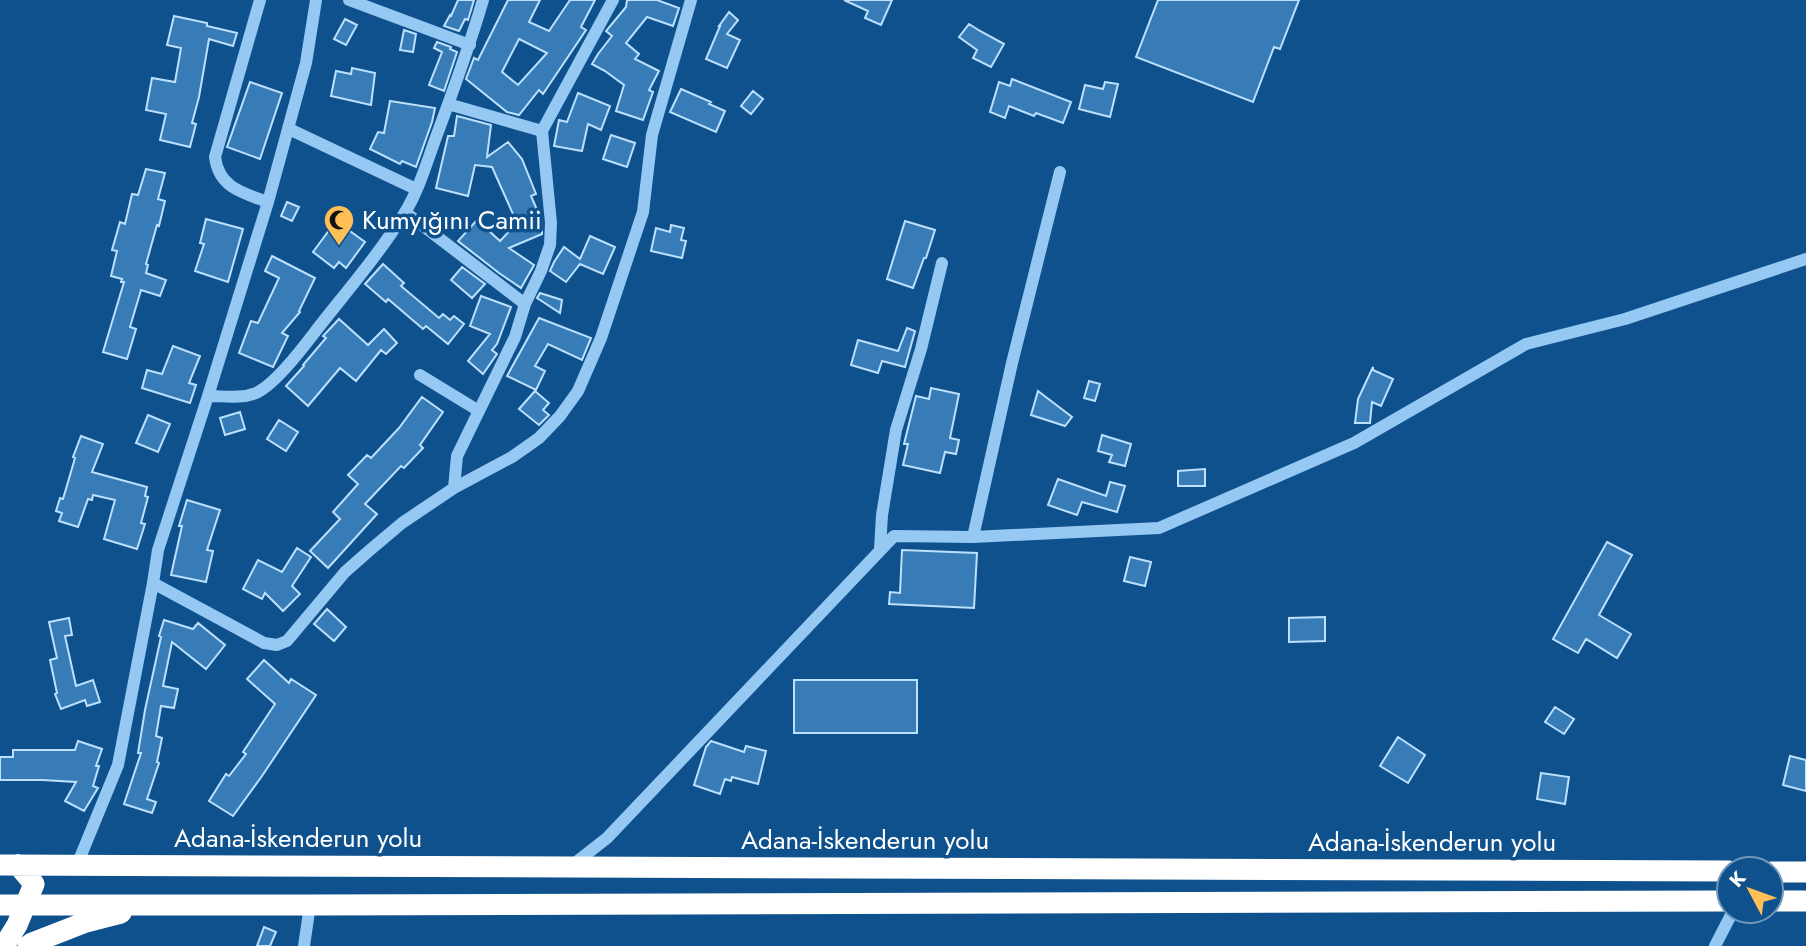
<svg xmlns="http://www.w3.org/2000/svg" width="1806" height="946" viewBox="0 0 1806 946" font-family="Jost,sans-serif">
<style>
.building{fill:#377cb7;stroke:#bce0fe;stroke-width:2;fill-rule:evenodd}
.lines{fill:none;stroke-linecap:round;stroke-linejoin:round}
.minor{stroke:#95c8f3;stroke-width:12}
.highway{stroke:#fff;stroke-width:21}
.labels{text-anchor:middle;stroke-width:7;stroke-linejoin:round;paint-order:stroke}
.poi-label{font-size:26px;fill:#fff;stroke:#0f518c;text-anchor:start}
.street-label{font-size:26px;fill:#fff;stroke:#0f518c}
</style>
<rect width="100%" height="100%" fill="#0f518c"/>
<!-- building -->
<path class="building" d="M458 0H474L468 20 465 19 459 31 444 26 450 15 451 16Z
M508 0H540L529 22 549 31 570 0H595L581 27 586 30 543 94 539 90 519 115 507 112 466 79 474 58 478 60ZM519 39 547 53 518 85 502 72Z
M627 0H657L679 8 673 26 647 17 626 43 639 54 635 59 659 71 649 90 653 92 643 120 616 111 624 85 605 71 592 64 598 54 612 36 606 31 626 7Z
M844 0H892L881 25 865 18 868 11Z
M1158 0H1299L1280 49 1274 47 1253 102 1136 57Z
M729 12 738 20 727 34 740 40 727 68 706 59 720 26H719Z
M174 16 207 23V26L237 33 233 46 209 39 199 97 192 123 196 124 190 147 160 140 166 114 146 110 152 78 175 82 181 48 167 45Z
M345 19 357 25 346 45 334 39Z
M969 24 980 31 1004 44 991 67 973 58 977 50 959 37Z
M404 30 416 34 413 52 400 50Z
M437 42 451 47 450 49 457 52 444 91 429 85 442 52 434 48Z
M352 68 375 73 371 105 331 96 336 71 351 74Z
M1012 79 1071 102 1063 123 1036 113 1034 116 1009 106 1005 118 990 112 999 82 1010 86Z
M250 82 282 93 260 159 227 147Z
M1105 82 1118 84 1110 117 1079 109 1085 85 1103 89Z
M681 89 711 102 709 104 725 111 716 132 670 112Z
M753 91 763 99 751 114 741 106Z
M578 93 610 106 601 130 588 124 582 151 554 146 559 120 567 122Z
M390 101 435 108 432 122 416 167 402 161 400 164 370 149 378 132 384 133Z
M457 116 491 125 487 157 508 142 522 159 536 194 531 196 542 221V234L509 248 534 265 521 288 499 273 458 241 477 220 500 241 517 223 492 167 475 165 468 196 436 188 448 136H454Z
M611 135 635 143 627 167 603 159Z
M146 169 165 173 158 199 165 201 159 226 157 225 146 264 148 265 146 273 166 280 160 296 141 290 130 327 136 329 127 359 103 352 124 282H121L122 279 111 276 117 251 112 250 120 222 125 224 132 194 138 195Z
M287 202 299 207 292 221 281 216Z
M206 219 243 229 228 282 195 271 204 244 200 243Z
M336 221 365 242 346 268 339 262 334 268 313 252Z
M905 221 935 230 926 258H924L913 288 887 279Z
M671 225 684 228 681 240 686 241 682 258 651 251 656 228 670 232Z
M590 236 615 247 603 274 580 264 566 282 550 271 554 262 564 247 580 259Z
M272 256 315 278 299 311 300 312 282 333 288 336 273 367 239 353 251 321 258 323 279 278 265 271Z
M383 264 404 283 401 286 439 318 443 314 450 320 454 316 464 324 448 344 426 326 423 329 388 299 386 302 365 284Z
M462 267 485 284 472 298 451 280Z
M540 293 562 300 560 313 537 298Z
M481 296 511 307 497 344 492 350 497 354 483 374 468 361 490 334 470 326Z
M539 318 591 338 582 360 548 344 535 366 545 371 536 390 507 376Z
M339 319 368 345 384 329 397 343 386 354 381 350 356 381 340 368 308 406 286 386 304 366 303 365 326 338 323 336Z
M907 328 915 331 905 367 882 361 878 373 851 365 858 340 898 351Z
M173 346 200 356 189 383 196 385 190 403 142 388 147 370 162 374Z
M1373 367V370L1393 379 1381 406 1372 402 1370 423H1355L1358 399Z
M1089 381 1100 384 1095 401 1084 398Z
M931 388 959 394 950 438 959 440 956 454 945 452 940 473 903 465 908 444H904L916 396 929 399Z
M535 391 549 403 543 410 549 415 539 425 519 409Z
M1038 391 1072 417 1065 426 1031 415Z
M422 397 443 412 420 445 423 448 404 468 401 466 365 504 377 514 328 568 310 551 340 519 333 512 358 484 348 475 367 455 371 458 399 428Z
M240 412 245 429 225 435 220 418Z
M148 415 170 424 158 452 136 443Z
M279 420 298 432 286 451 267 439Z
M1102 435 1131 444 1125 466 1109 462 1112 455 1098 451Z
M81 436 103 444 92 472 147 487 145 496 148 497 141 523 145 524 137 549 104 539 115 500 93 495 92 500 88 499 78 527 59 521 62 513 56 511 60 498 63 499 75 458 73 457Z
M1205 469V486H1178V471Z
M1058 479 1106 496 1110 482 1125 486 1117 512 1082 502 1077 515 1048 505Z
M187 500 220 510 207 550 213 551 206 582 171 575 182 526H179Z
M1607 542 1632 555 1599 615 1631 634 1617 658 1586 639 1578 653 1553 639Z
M297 548 311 557 292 586 300 594 283 611 265 593 262 599 243 589 258 560 282 572Z
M902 550 977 553 974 608 889 604 890 592 900 593Z
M1130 557 1151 562 1145 586 1124 581Z
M327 609 346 627 334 641 314 624Z
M1325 617V641L1289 642V618Z
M69 618 72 635 65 636 76 686 93 680 100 702 87 706 85 700 61 709 55 694 57 693 50 660 57 658 49 622Z
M164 620 193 629 198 623 225 645 206 669 172 642 163 686 178 689 174 708 161 706 156 736 162 738 157 762 159 763 147 799 156 802 152 813 124 804 141 753H138L145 710 161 637 159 636Z
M264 660 289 683 291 679 316 695 262 776 233 816 209 801 226 774 229 776 246 754 243 752 275 704 247 679Z
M794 680H917V733H794Z
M1555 707 1574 719 1564 734 1545 722Z
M1398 737 1425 755 1408 783 1380 766Z
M78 741 102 749 96 766H99L93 786 98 788 84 811 65 801 76 782 42 780H0V757H13V750H75Z
M711 741 744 752 746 746 766 751 758 784 732 777 731 781 725 779 720 794 694 785 706 747Z
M1790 756 1806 760V791L1783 785Z
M1541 773 1569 777 1565 804 1537 799Z
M264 927 276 932 270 946H257Z"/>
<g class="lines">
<!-- minor -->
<path class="minor" d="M260 0 215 157C219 188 243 193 268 202
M349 0 470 45
M448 104 542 131
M289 129 416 189
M405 212 525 304
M420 375 479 411
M208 396C224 396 241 399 256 393 276 384 304 346 318 328 347 291 379 254 404 214 418 192 426 165 435 140 452 94 469 48 483 0
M454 488 457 456 515 337 525 304 541 271 550 245 551 223 542 131 613 0
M973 537 1012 363 1060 172
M880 549 882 515 896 430 921 349 942 263
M153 583 264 643 277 645 287 641 345 572 370 550 402 523 454 488 512 457 539 438 560 416 578 391 601 338 643 212 652 135 691 0
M77 865 118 765 153 583 158 550 208 396 268 202 306 63 316 0
M570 867 607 838 894 536 973 537 1159 528 1354 443 1526 344 1625 319 1806 259
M304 946 310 905
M1715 946 1733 911"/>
<!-- highway -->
<path class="highway" d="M0 865 1729 871
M1771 872H1806
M1771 901H1806
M0 905H310L1729 901
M4 946 17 925 34 884 18 865
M28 946 32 943 86 922 121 913"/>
</g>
<!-- icons -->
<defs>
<g id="mosque-pin" transform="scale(1.575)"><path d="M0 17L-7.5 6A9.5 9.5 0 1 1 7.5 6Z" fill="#ffbf57" stroke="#0f518c"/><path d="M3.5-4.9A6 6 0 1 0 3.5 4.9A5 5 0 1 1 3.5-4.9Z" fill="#111"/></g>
</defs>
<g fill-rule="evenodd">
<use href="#mosque-pin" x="339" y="220"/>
</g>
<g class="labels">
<!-- poi labels -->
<g class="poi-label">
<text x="362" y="229">Kumyığını Camii</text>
</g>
<!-- street labels -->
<g class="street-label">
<text x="298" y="847">Adana-İskenderun yolu</text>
<text x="865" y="849">Adana-İskenderun yolu</text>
<text x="1432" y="851">Adana-İskenderun yolu</text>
</g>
</g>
<!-- north arrow -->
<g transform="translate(1750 890) rotate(311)"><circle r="33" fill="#0f518c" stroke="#6f97ba" stroke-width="2"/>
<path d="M0-5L12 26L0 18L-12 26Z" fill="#ffbf57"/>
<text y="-10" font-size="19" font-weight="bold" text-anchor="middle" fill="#ffffff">K</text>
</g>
</svg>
